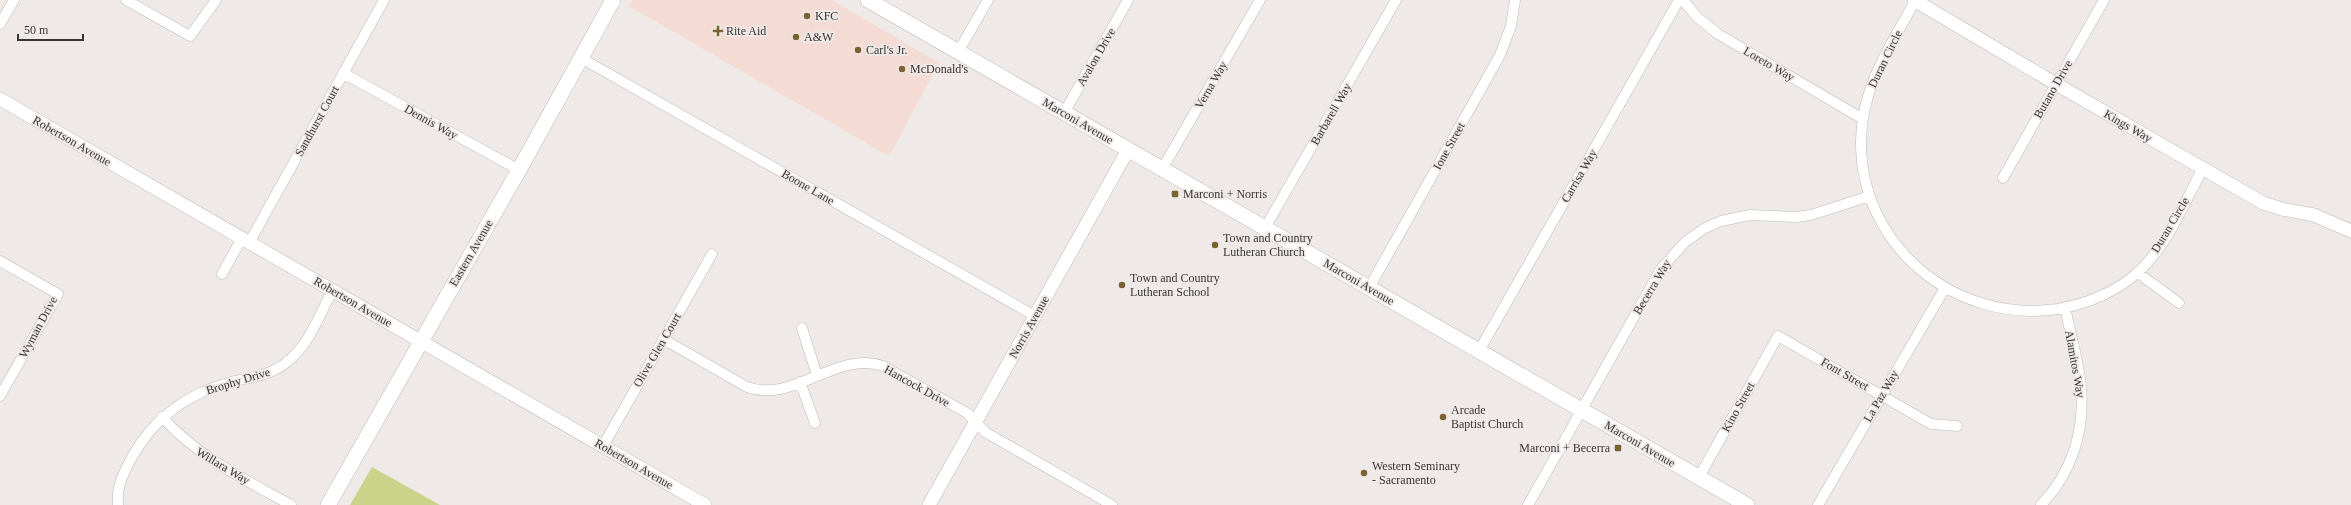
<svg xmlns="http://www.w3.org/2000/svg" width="2351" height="505" viewBox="0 0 2351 505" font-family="'Times New Roman',serif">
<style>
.commercial{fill:#f4dbd3}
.green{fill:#cad38a}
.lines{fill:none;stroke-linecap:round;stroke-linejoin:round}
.minor-casing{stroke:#beb9b6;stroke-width:11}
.tertiary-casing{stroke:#beb9b6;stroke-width:14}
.secondary-casing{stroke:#beb9b6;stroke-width:16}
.minor{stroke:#fff;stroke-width:10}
.tertiary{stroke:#fff;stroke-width:13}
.secondary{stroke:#fff;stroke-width:15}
.poi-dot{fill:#7a6232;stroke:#efe9e7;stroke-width:1.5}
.labels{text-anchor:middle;stroke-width:3.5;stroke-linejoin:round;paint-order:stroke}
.poi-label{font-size:12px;fill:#373534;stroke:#efe9e7;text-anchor:start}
.street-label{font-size:12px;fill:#373534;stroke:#efe9e7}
</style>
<rect width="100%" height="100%" fill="#efe9e7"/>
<!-- commercial -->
<path class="commercial" d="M632 0H832L939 63 891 153 887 155 629 6Z"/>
<!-- green -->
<path class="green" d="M372 467 440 505H350Z"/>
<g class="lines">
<!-- minor casing -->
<g class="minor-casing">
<path id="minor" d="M126 0 190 36 216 0
M1683 0 1697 17 1718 34 1863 119
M1915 1C1891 45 1861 88 1861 141 1860 246 1955 324 2058 309 2086 304 2117 292 2138 272 2168 245 2184 203 2203 168
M0 24 14 0
M958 52 988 0
M581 58 1035 316
M343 73 519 170
M1064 113 1128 0
M1162 169 1260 0
M2003 178 2104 0
M1265 228 1396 0
M249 243 384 0
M0 261 58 294 0 396
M2138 273 2179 303
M222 274 242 238
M1369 288 1500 55 1511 26 1515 0
M802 328 817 375
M663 339 747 387C794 404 836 350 883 366L967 413 985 432 1112 505
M1479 351 1679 0
M800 382 815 423
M162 417C198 457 244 479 291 505
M603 446 712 254
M1699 477 1778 336 1931 424 1957 426
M118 505C116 487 124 472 132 457 154 418 188 393 231 382 251 377 270 376 287 362 309 345 320 314 332 291
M1528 505 1661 269 1685 242 1705 228 1721 221 1750 215 1796 217 1811 215 1870 196
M1818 505 1945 288
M2041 505C2071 474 2085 432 2081 388 2079 361 2070 334 2065 307"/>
</g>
<!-- tertiary casing -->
<g class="tertiary-casing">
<path id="tertiary" d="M1914 0 2056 84 2263 203 2282 209 2314 215 2351 231
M0 99 705 505
M929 505 1128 150"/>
</g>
<!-- secondary casing -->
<g class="secondary-casing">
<path id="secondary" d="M868 0 1747 505
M328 505 519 170 613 0"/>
</g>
<!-- minor -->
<use href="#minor" class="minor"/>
<!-- tertiary -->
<use href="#tertiary" class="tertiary"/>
<!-- secondary -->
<use href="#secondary" class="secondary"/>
</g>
<!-- markers -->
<g class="poi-dot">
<circle cx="807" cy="16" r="4"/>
<path d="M716 25h4v4h4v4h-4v4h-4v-4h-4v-4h4z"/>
<circle cx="796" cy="37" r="4"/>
<circle cx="858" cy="50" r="4"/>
<circle cx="902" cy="69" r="4"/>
<rect x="1171" y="190" width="8" height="8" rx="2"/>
<circle cx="1215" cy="245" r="4"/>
<circle cx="1122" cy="285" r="4"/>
<circle cx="1443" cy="417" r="4"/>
<rect x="1614" y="444" width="8" height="8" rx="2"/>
<circle cx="1364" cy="473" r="4"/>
</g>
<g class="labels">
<!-- poi labels -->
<g class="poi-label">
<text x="815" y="20">KFC</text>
<text x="726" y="35">Rite Aid</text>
<text x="804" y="41">A&amp;W</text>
<text x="866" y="54">Carl's Jr.</text>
<text x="910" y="73">McDonald's</text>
<text x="1183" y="198">Marconi + Norris</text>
<text x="1223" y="242">Town and Country<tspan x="1223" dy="14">Lutheran Church</tspan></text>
<text x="1130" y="282">Town and Country<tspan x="1130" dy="14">Lutheran School</tspan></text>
<text x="1451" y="414">Arcade<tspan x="1451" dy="14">Baptist Church</tspan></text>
<text x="1610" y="452" text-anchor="end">Marconi + Becerra</text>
<text x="1372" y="470">Western Seminary<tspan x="1372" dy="14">- Sacramento</tspan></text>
</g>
<!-- street labels -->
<g class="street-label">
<text transform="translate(1096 57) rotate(-60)" y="4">Avalon Drive</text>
<text transform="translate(1885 59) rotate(-64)" y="4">Duran Circle</text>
<text transform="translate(1769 64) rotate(30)" y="4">Loreto Way</text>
<text transform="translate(1211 85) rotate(-60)" y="4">Verna Way</text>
<text transform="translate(2053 89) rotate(-60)" y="4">Butano Drive</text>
<text transform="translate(1331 114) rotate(-60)" y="4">Barbarell Way</text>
<text transform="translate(317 121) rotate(-61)" y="4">Sandhurst Court</text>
<text transform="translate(1078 121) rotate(30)" y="4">Marconi Avenue</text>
<text transform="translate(431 122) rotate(29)" y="4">Dennis Way</text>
<text transform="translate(2128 126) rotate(30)" y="4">Kings Way</text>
<text transform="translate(72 141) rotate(30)" y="4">Robertson Avenue</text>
<text transform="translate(1449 146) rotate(-61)" y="4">Ione Street</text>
<text transform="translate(1579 176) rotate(-60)" y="4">Carrisa Way</text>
<text transform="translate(808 187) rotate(30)" y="4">Boone Lane</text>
<text transform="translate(2170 225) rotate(-59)" y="4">Duran Circle</text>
<text transform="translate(471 253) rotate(-60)" y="4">Eastern Avenue</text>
<text transform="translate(1359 282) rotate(30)" y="4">Marconi Avenue</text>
<text transform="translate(1652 287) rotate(-59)" y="4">Becerra Way</text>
<text transform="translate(353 302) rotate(30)" y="4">Robertson Avenue</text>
<text transform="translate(38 327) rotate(-62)" y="4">Wyman Drive</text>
<text transform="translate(1029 327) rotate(-61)" y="4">Norris Avenue</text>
<text transform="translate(657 350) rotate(-60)" y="4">Olive Glen Court</text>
<text transform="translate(2075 364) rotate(80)" y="4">Alamitos Way</text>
<text transform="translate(1845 374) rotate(30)" y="4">Font Street</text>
<text transform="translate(238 381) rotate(-17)" y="4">Brophy Drive</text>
<text transform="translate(917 386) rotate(29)" y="4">Hancock Drive</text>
<text transform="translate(1881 396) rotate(-60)" y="4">La Paz Way</text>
<text transform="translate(1738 407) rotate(-61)" y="4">Kino Street</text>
<text transform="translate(1640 444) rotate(30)" y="4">Marconi Avenue</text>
<text transform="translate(634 464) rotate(30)" y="4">Robertson Avenue</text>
<text transform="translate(223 466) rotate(31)" y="4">Willara Way</text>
</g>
</g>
<!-- scale -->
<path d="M18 34v6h65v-6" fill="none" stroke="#373534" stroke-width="2"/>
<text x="24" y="34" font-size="12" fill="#373534" stroke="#efe9e7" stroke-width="3" paint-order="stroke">50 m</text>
</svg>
